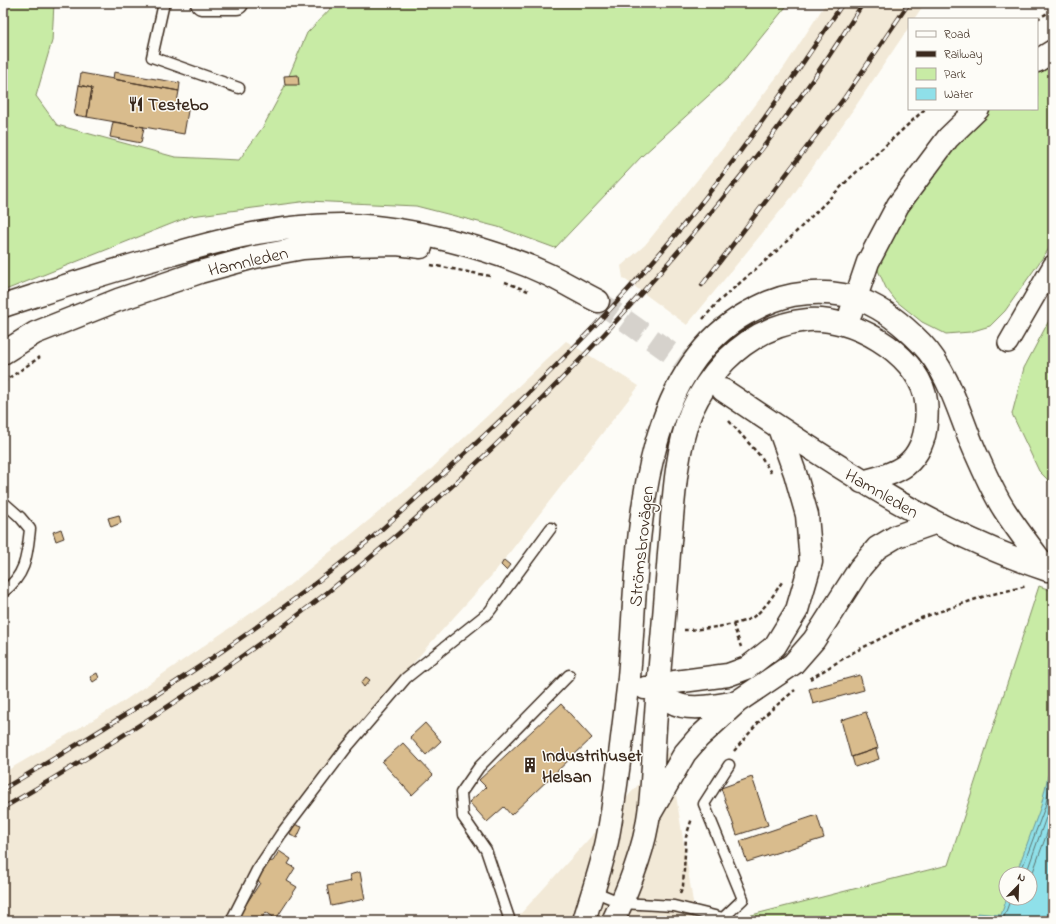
<svg xmlns="http://www.w3.org/2000/svg" width="1056" height="924" viewBox="0 0 1056 924" font-family="'Indie Flower',sans-serif">
<style>
.built{fill:#f2e9d7}
.green{fill:#c8eba5;stroke:#828a62;fill-rule:evenodd}
.water{fill:#8fe0e9;stroke:#6d9798}
.lines{fill:none;stroke-linecap:round;stroke-linejoin:round}
.shore{stroke:#5d736f;stroke-width:1}
.building{fill:#d9bc8d;stroke:#3b2a1e}
.secondary-tunnel{stroke:#d6d2cc;stroke-width:22;stroke-dasharray:22 11;stroke-linecap:butt}
.lane-casing{stroke:#3b2a1e;stroke-width:13}
.street-casing{stroke:#3b2a1e;stroke-width:22}
.secondary-casing{stroke:#3b2a1e;stroke-width:25}
.path{stroke:#3b2a1e;stroke-width:2.5;stroke-dasharray:4 3;stroke-linecap:butt}
.lane{stroke:#fdfcf7;stroke-width:10}
.street{stroke:#fdfcf7;stroke-width:19}
.secondary{stroke:#fdfcf7;stroke-width:22}
.rail-casing{stroke:#3b2a1e;stroke-width:4.5}
.rail{stroke:#fdfcf7;stroke-width:3;stroke-dasharray:9;stroke-linecap:butt}
.labels{text-anchor:middle;stroke-width:3;stroke-linejoin:round;paint-order:stroke}
.poi-label{font-size:18px;font-weight:bold;fill:#3b2a1e;stroke:#fdfcf7;text-anchor:start}
.street-label{font-size:18px;fill:#3b2a1e;stroke:#fdfcf7}
</style>
<rect width="100%" height="100%" fill="#fdfcf7"/>
<filter id="ink" filterUnits="userSpaceOnUse"><feTurbulence type="fractalNoise" baseFrequency=".025" numOctaves="2"/><feDisplacementMap in="SourceGraphic" scale="8" xChannelSelector="R" yChannelSelector="G"/><feConvolveMatrix kernelMatrix="1 2 1 2 8 2 1 2 1" color-interpolation-filters="sRGB"/></filter>
<g filter="url(#ink)">
<!-- built -->
<path class="built" d="M826 3H925L914 19H909V27L857 104 791 198 687 325 623 278 621 266 645 245 719 153 785 66Z
M566 341 639 386 493 574 426 648 270 838 231 921H3V773L118 705 276 596 428 472Z
M669 751 696 921H514Z"/>
<!-- green -->
<path class="green" d="M3 3H54L52 41 36 96 57 125 175 157 239 160 263 127 283 90 307 33 336 3H789L729 77 642 156 555 248 498 227 416 206 308 201 191 216 3 291Z
M1053 65V243L1005 311 990 326 970 332 946 334 922 322 896 301 886 288 877 268 887 245 937 164 989 109H1037V74Z
M1053 313V485L1039 471 1012 414 1024 368Z
M1039 586 1053 591V921H728L948 865ZM1006 874H1030V898H1006Z"/>
<!-- water -->
<path class="water" d="M1053 755V921H977V913L1001 915 1007 898H1030V874H1016L1041 806Z"/>
<g class="lines">
<!-- shore -->
<path class="shore" d="M1020 874 1045 807 1053 773
M1026 874 1049 809 1053 794
M1030 880 1053 817
M981 921 983 918 1004 917 1011 898"/>
</g>
<!-- building -->
<path class="building" d="M114 72 180 83 179 91 113 79Z
M81 73 179 91 177 102 189 105 184 134 87 117 92 88 79 85Z
M298 75 299 85H285L284 76Z
M79 85 92 88 87 117 74 115Z
M113 122 144 127 141 143 110 137Z
M119 515 121 523 111 527 108 518Z
M61 529 64 538 56 541 53 532Z
M504 560 510 565 506 570 501 565Z
M97 673 99 678 93 682 90 677Z
M860 675 864 690 813 704 809 689Z
M366 677 370 680 364 687 361 683Z
M561 704 592 738 511 815 504 807 487 822 469 802 486 787 479 780Z
M866 712 878 748 851 757 841 720Z
M425 723 441 741 426 755 410 737Z
M403 743 433 775 412 795 382 762Z
M876 749 879 759 855 767 852 757Z
M752 777 768 825 737 835 721 788Z
M817 815 824 838 747 862 740 841Z
M294 824 302 827 297 838 290 835Z
M279 851 291 859 288 864 295 868 287 881 297 887 276 919 266 912 260 921H245L238 916 260 883 257 878 267 862 273 861Z
M360 872 365 899 331 906 327 886 351 881 349 875Z"/>
<g class="lines">
<!-- secondary-tunnel -->
<path class="secondary-tunnel" d="M598 301 706 378"/>
<!-- lane casing -->
<g class="lane-casing">
<path id="lane" d="M164 3 152 57 239 88
M3 502 20 517 30 529C27 556 26 575 3 592
M593 891 622 903 674 906 723 918 743 899 704 804 729 765
M231 921 257 870 281 834 347 747 406 678 489 612 551 528
M510 921 486 850 463 817 461 793 479 767 569 675"/>
</g>
<!-- street casing -->
<g class="street-casing">
<path id="street" d="M1008 343 1053 265"/>
</g>
<!-- secondary casing -->
<g class="secondary-casing">
<path id="secondary" d="M202 3H237
M1037 61 1053 51
M3 306C59 288 115 269 173 254 231 237 286 224 347 225 410 227 492 248 549 275 565 283 582 293 598 301
M851 312 868 262 898 205 948 138 978 109
M3 353 35 333 118 300 200 272 255 257 303 248 347 245 397 244 421 247
M723 390C827 459 928 531 1048 570
M645 688 658 689 675 682 728 675 747 668 775 646 797 610 811 562 807 515 795 473 779 428
M658 689C662 693 667 699 672 702 688 712 719 705 737 702
M651 812 685 753 698 738 737 702 793 664 814 640 860 568 877 548 897 536 934 523
M584 921C592 893 603 864 608 836 617 787 622 737 628 688 640 570 628 380 747 313 762 305 776 298 793 295 848 286 883 304 921 343 950 373 959 415 975 451 984 471 993 493 1005 511 1018 531 1033 550 1047 569
M613 921C628 890 645 847 649 813 653 785 653 756 655 728 659 670 665 611 669 553 673 511 675 451 691 412 699 394 711 376 725 361 748 338 776 323 808 320 851 316 914 352 925 395 927 404 927 414 926 423 925 438 919 455 906 465 894 474 877 478 862 482"/>
</g>
<!-- path -->
<path class="path" d="M1037 19 1053 10
M431 265 490 276
M505 282 528 291
M703 319 719 301 779 249 849 179 925 109
M3 382 40 357
M729 421 762 458 771 473
M733 624 741 647
M684 630C698 630 742 625 753 617 765 609 774 594 782 582
M810 679 854 652 921 618 985 596 1027 586
M734 751 764 716 795 690
M680 893 683 886 686 837 692 818"/>
<!-- lane -->
<use href="#lane" class="lane"/>
<!-- street -->
<use href="#street" class="street"/>
<!-- secondary -->
<use href="#secondary" class="secondary"/>
<!-- rail casing -->
<g class="rail-casing">
<path id="rail" d="M702 285 845 97 909 3
M3 789C125 717 246 641 356 551 384 529 409 504 435 481 530 395 626 300 705 198 754 135 799 70 843 3
M3 808C103 750 201 688 293 619 419 524 533 414 638 297 721 205 798 109 863 3"/>
</g>
<!-- rail -->
<use href="#rail" class="rail"/>
</g>
</g>
<!-- icons -->
<defs>
<g id="restaurant-bare" transform="scale(1.2)"><path d="M-5-6h1v4h1v-4h1v4h1v-4h1v5L-1.5 .5V6h-2V.5L-5-1ZM5-6V6H3V1.5H1.5Q1.5-4 5-6Z" fill="#3b2a1e" stroke="#fdfcf7" stroke-width="2.5" paint-order="stroke"/></g>
<g id="building-bare" transform="scale(1.2)"><path d="M-4-6H4V6H1V3H-1V6H-4ZM-2.5-4.3h1.7v1.8h-1.7ZM.8-4.3h1.7v1.8H.8ZM-2.5-1h1.7V.8h-1.7ZM.8-1h1.7V.8H.8Z" fill="#3b2a1e" stroke="#fdfcf7" stroke-width="2.5" paint-order="stroke"/></g>
</defs>
<g fill-rule="evenodd">
<use href="#restaurant-bare" x="136" y="104"/>
<use href="#building-bare" x="530" y="765"/>
</g>
<g class="labels">
<!-- poi labels -->
<g class="poi-label">
<text x="148" y="110">Testebo</text>
<text x="542" y="761">Industrihuset<tspan x="542" dy="21">Helsan</tspan></text>
</g>
<!-- street labels -->
<g class="street-label">
<text transform="translate(248 261) rotate(-13)" y="6">Hamnleden</text>
<text transform="translate(882 493) rotate(30)" y="6">Hamnleden</text>
<text transform="translate(641 546) rotate(-84)" y="6">Strömsbrovägen</text>
</g>
</g>
<!-- margin -->
<rect width="1056" height="924" fill="none" stroke="#fdfcf7" stroke-width="16"/>
<rect x="8" y="8" width="1040" height="908" fill="none" stroke="#3b2a1e" stroke-width="1.5" filter="url(#ink)"/>
<!-- legend -->
<rect x="908" y="18" width="130" height="92" fill="#fdfcf7" stroke="#afa8a0"/>
<rect x="916" y="31" width="20" height="6" fill="#fdfcf7" stroke="#afa8a0"/>
<text x="944" y="38" font-size="12" fill="#3b2a1e">Road</text>
<rect x="916" y="51" width="20" height="6" fill="#3b2a1e" stroke="#afa8a0"/>
<text x="944" y="58" font-size="12" fill="#3b2a1e">Railway</text>
<rect x="916" y="68" width="20" height="12" fill="#c8eba5" stroke="#afa8a0"/>
<text x="944" y="78" font-size="12" fill="#3b2a1e">Park</text>
<rect x="916" y="88" width="20" height="12" fill="#8fe0e9" stroke="#afa8a0"/>
<text x="944" y="98" font-size="12" fill="#3b2a1e">Water</text>
<!-- north arrow -->
<g transform="translate(1018 886) rotate(23)"><circle r="19" fill="#fdfcf7" stroke="#afa8a0"/>
<path d="M0-3L7 15L0 10L-7 15Z" fill="#3b2a1e"/>
<text y="-6" font-size="11" font-weight="bold" text-anchor="middle" fill="#3b2a1e">N</text>
</g>
</svg>
